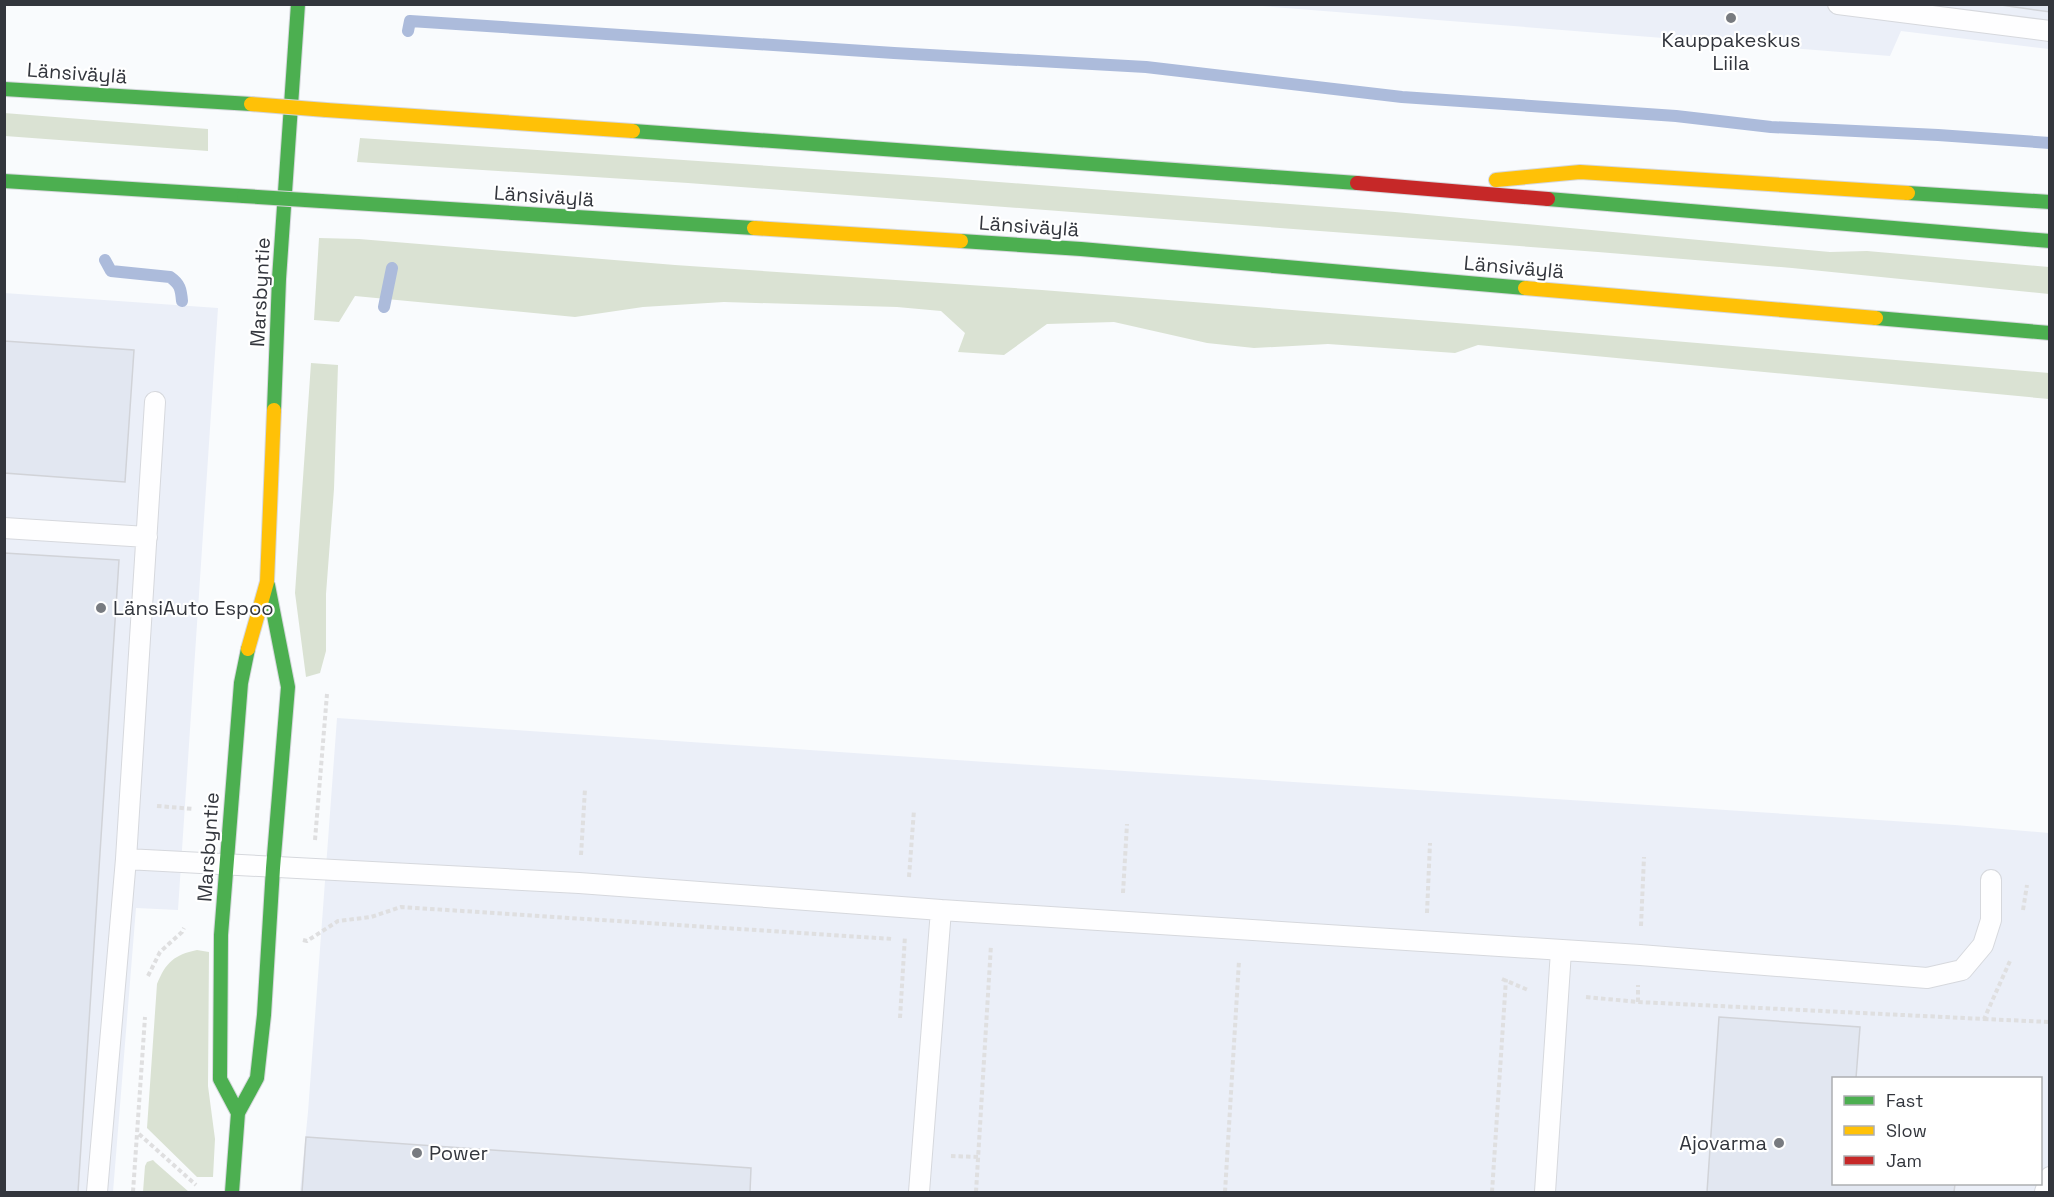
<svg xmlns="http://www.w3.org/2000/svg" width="2054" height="1197" viewBox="0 0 2054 1197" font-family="'Space Grotesk',sans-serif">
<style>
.built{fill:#ebeff8;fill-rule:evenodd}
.green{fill:#dae2d3}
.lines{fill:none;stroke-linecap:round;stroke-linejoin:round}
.stream{stroke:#acbbdb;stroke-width:12}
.building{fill:#e2e7f1;stroke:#d1d3d8;stroke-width:1.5}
.lane-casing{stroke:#d6d8dd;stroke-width:22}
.fast-casing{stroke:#d6d8dd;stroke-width:16}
.slow-casing{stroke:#d6d8dd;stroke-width:16}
.jam-casing{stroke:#d6d8dd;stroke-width:16}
.path{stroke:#dfdfe0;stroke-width:4;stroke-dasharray:4.5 3;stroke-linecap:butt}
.lane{stroke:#fefeff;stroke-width:20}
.fast{stroke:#4caf50;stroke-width:14}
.slow{stroke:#ffc107;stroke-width:14}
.jam{stroke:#c62828;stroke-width:14}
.fast-bridge-casing{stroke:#d4d5d7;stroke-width:16;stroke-linecap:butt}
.slow-bridge-casing{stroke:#d4d5d7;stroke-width:16;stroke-linecap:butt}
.fast-bridge{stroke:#4caf50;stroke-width:14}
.slow-bridge{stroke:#ffc107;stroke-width:14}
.poi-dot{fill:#787b80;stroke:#fff;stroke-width:2}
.labels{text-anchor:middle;stroke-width:4.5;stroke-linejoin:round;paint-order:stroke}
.poi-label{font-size:20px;fill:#33363d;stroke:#fff;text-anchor:start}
.street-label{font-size:20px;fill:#33363d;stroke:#fff}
</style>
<rect width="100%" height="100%" fill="#f9fbfd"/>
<!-- built -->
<path class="built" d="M1249 5H2049V49L1901 31 1890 56Z
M4 293 218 308 178 910 136 908 113 1192H5Z
M337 718 986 762 1955 825 2049 833V1192H300L308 1112ZM1834 1078H2040V1184H1834Z"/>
<!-- green -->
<path class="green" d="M4 113 208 129V151L5 136Z
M360 138 947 178 1395 212 1830 252 1867 251 2049 267V294L1792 268 1598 252 688 183 357 162Z
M319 238 359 239 675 265 1042 290 1532 329 2049 373V399L1478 345 1455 353 1328 344 1254 348 1207 343 1114 322 1047 324 1004 355 958 352 965 333 941 311 897 307 724 302 643 307 575 317 355 296 339 322 314 320Z
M311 363 338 365 334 489 326 594V651L320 673 306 677 295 593Z
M197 950 209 952 208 1086 215 1139 213 1177H197L147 1128 157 984C166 962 174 955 197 950Z
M153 1160 156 1163 189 1192H143L145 1166 147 1162Z"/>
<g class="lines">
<!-- stream -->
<path class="stream" d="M408 31 410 21 894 53 1146 67 1402 97 1676 116 1771 127 1938 135 2050 143
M105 260 111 271 170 277C180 284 181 289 182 301
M384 307 392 268"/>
</g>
<!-- building -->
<path class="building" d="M1994 4H2050V12Z
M4 341 134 350 125 482 4 473Z
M4 553 119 560 78 1192H4Z
M1719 1017 1860 1027 1856 1078H1834V1184H1955L1954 1192H1707Z
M306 1137 751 1168 750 1192H302Z"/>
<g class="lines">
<!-- lane casing -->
<g class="lane-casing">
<path id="lane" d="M1838 4 2050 31
M155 402 126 859 579 883 941 910 1640 955 1927 978 1962 970 1983 945 1991 920V880
M4 528 147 537
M97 1192 126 859
M919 1192 941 910
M1545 1192 1561 951
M2045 1192 2050 1177"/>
</g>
<!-- fast casing -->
<g class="fast-casing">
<path id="fast" d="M4 89 251 104
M633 131 1357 183
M4 181 244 196
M1908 193 2050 202
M1548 199 2050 241
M321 201 754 228
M961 241 1081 249 1525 288
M1876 318 2050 333
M274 410 279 279 298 4
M238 1113 220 1079 221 935 241 683 248 649
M232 1192 238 1113 257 1078 264 1015 273 868 288 687 268 585"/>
</g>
<!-- slow casing -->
<g class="slow-casing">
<path id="slow" d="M326 110 633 131
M1496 180 1580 172 1908 193
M754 228 961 241
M1525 288 1876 318
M248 649 267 582 274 410"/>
</g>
<!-- jam casing -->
<g class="jam-casing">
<path id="jam" d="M1357 183 1548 199"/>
</g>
<!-- path -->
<path class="path" d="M157 806 194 809
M315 840 327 694
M581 855 585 789
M909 877 914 810
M1123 893 1127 824
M2023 910 2027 885
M1427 913 1430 843
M1641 926 1644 857
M303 940 307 941 338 921 371 917 401 907 893 939
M148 976 160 952 182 932 184 928
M1502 979 1528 990
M1586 997 1638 1002 1984 1019 2010 961
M1638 1002V985
M900 1018 905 936
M1984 1019 2050 1022
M139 1134 196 1185
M951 1156 978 1157
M133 1192 145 1017
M976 1192 991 945
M1225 1192 1239 961
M1492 1192 1506 979"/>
<!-- lane -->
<use href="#lane" class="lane"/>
<!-- fast -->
<use href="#fast" class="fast"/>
<!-- slow -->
<use href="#slow" class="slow"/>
<!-- jam -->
<use href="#jam" class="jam"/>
<!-- fast-bridge casing -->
<g class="fast-bridge-casing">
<path id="fast-bridge" d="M244 196 321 201"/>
</g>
<!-- slow-bridge casing -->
<g class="slow-bridge-casing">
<path id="slow-bridge" d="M251 104 326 110"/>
</g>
<!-- fast-bridge -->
<use href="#fast-bridge" class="fast-bridge"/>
<!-- slow-bridge -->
<use href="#slow-bridge" class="slow-bridge"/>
</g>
<!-- markers -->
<g class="poi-dot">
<circle cx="1731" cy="18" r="6"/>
<circle cx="101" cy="608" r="6"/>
<circle cx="1779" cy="1143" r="6"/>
<circle cx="417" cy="1153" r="6"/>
</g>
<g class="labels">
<!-- poi labels -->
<g class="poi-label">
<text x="1731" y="47" text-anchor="middle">Kauppakeskus<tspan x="1731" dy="23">Liila</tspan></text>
<text x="113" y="615">LänsiAuto Espoo</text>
<text x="1767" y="1150" text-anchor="end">Ajovarma</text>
<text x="429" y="1160">Power</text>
</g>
<!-- street labels -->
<g class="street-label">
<text transform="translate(77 73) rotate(4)" y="7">Länsiväylä</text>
<text transform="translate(544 196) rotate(4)" y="7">Länsiväylä</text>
<text transform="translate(1029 226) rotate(4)" y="7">Länsiväylä</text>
<text transform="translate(1514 267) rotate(5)" y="7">Länsiväylä</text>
<text transform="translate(260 292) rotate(-87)" y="7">Marsbyntie</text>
<text transform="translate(208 847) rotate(-86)" y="7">Marsbyntie</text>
</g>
</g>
<!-- border -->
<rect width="2054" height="1197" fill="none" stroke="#33363d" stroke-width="12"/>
<!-- legend -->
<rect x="1832" y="1077" width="210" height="108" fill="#ffffff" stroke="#adafb1" stroke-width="1.5"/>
<rect x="1844" y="1096" width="30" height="9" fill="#4caf50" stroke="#adafb1" stroke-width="1.5"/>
<text x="1886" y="1107" font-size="18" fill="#33363d">Fast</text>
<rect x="1844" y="1126" width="30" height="9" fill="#ffc107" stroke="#adafb1" stroke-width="1.5"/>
<text x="1886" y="1137" font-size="18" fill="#33363d">Slow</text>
<rect x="1844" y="1156" width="30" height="9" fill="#c62828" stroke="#adafb1" stroke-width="1.5"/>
<text x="1886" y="1167" font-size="18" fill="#33363d">Jam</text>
</svg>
